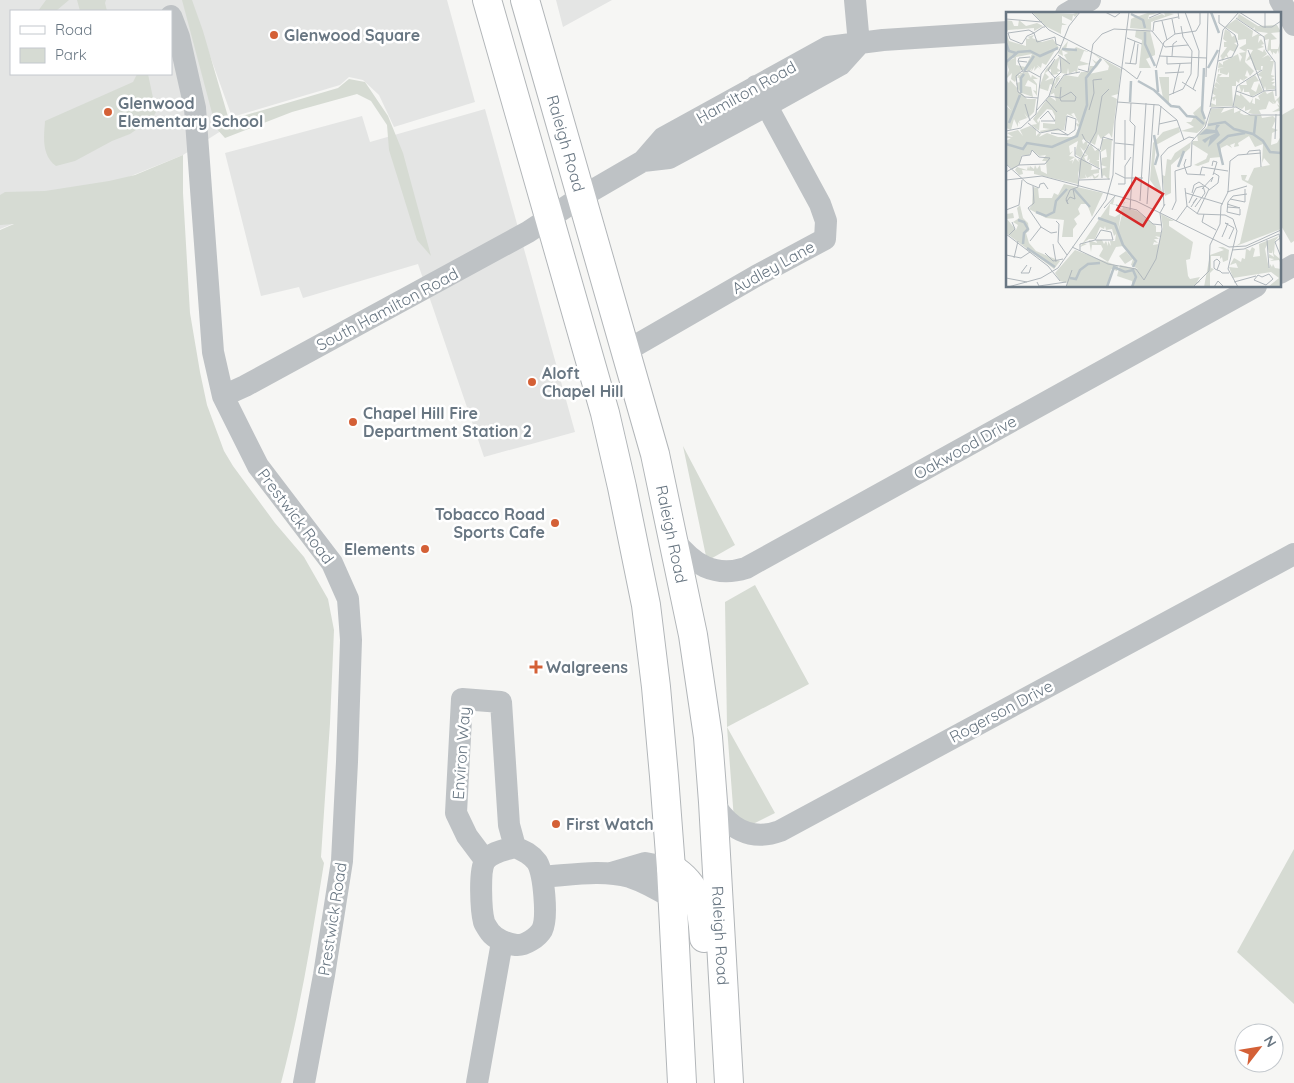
<svg xmlns="http://www.w3.org/2000/svg" width="1294" height="1083" viewBox="0 0 1294 1083" font-family="Quicksand,sans-serif">
<style>
.built{fill:#e4e5e4;fill-rule:evenodd}
.green{fill:#d6dbd3}
.lines{fill:none;stroke-linecap:round;stroke-linejoin:round}
.major-casing{stroke:#b2b6b9;stroke-width:30}
.minor{stroke:#bec2c5;stroke-width:22}
.major{stroke:#fff;stroke-width:28}
.poi-dot{fill:#d46036;stroke:#fff;stroke-width:2}
.labels{text-anchor:middle;stroke-width:5;stroke-linejoin:round;paint-order:stroke}
.poi-label{font-size:16px;font-weight:bold;fill:#687682;stroke:#fff;text-anchor:start}
.street-label{font-size:16px;fill:#687682;stroke:#fff}
.inset-river{fill:none;stroke:#b9c3c8;stroke-width:2.5}
.inset-road{fill:none;stroke:#b0b7bc;stroke-width:1}
.view{fill:#d62828;fill-opacity:0.15;stroke:#d62828;stroke-width:2.5}
.inset-edge{fill:none;stroke:#687682;stroke-width:2.5}
</style>
<rect width="100%" height="100%" fill="#f6f6f4"/>
<!-- built -->
<path class="built" d="M0 0H186L221 131 183 155 0 229ZM11 11H171V74H11Z
M190 0H447L475 102 394 127 379 95 363 80 349 77 340 85 232 117Z
M556 0H612L563 27Z
M485 109 575 432 484 457 418 264 303 298 299 287 261 296 225 153 362 116 370 142Z"/>
<!-- green -->
<path class="green" d="M46 0H69L56 11H38Z
M77 0H106L105 3 107 11H80Z
M182 0H192L203 31 229 120 338 88 349 79 365 82 388 116 403 153 431 256 417 240 389 150 387 125 371 101 357 94 292 112 225 138 216 128Z
M137 74H148L156 112 152 119 130 134 112 141 75 161 56 166C41 155 44 136 45 121L133 82Z
M1294 108V241L1291 243 1280 224V116Z
M183 155V193L190 313 200 372 207 405 224 451 233 466 275 523 304 557 328 599 334 630 330 723 321 857 324 863C312 937 300 1011 281 1083H0V230L14 224 0 225V195L5 192 45 191 109 181 135 175Z
M683 446 735 545 707 561Z
M755 585 809 684 727 727 775 813 735 833 727 727 725 602Z
M1294 849V1004L1237 952Z"/>
<g class="lines">
<!-- major casing -->
<g class="major-casing">
<g id="major">
<path d="M487 0 605 413 622 487 646 605 656 687 664 776 671 868 682 1083"/>
<path id="s1" d="M525 0 655 454 693 635 708 737 713 802 729 1083"/>
<path d="M671 868C699 885 702 908 704 938"/>
</g>
</g>
<!-- minor -->
<path class="minor" d="M855 0 859 44
M1280 0 1294 25
M1066 14 1090 0
M171 16 179 37 195 108 213 352 223 396 258 466 332 563 348 599 351 640 347 762 342 861 324 975 304 1083
M643 161 669 158 766 106 840 65 859 44
M1280 273 1294 265
M626 351 756 276 825 239 826 221 820 204 756 86
M223 396 245 386 528 232 581 197 643 161 663 138 828 47 883 40 1008 32
M674 540C693 564 714 578 746 568L1256 286
M713 802C728 828 750 842 780 831L1294 554
M515 847C524 851 531 854 537 862 544 874 548 918 542 930 538 937 525 946 516 945 507 944 495 939 490 932 488 929 485 925 484 922 481 911 479 870 485 861 491 852 505 850 515 847Z
M485 860 467 836 456 813 462 699 501 702 509 825 515 847
M611 873 645 863 671 868
M542 877C571 875 602 869 630 877 645 882 659 890 672 898
M477 1083 502 942"/>
<!-- major -->
<use href="#major" class="major"/>
</g>
<!-- markers -->
<g class="poi-dot">
<circle cx="274" cy="35" r="5"/>
<circle cx="108" cy="112" r="5"/>
<circle cx="532" cy="382" r="5"/>
<circle cx="353" cy="422" r="5"/>
<circle cx="555" cy="523" r="5"/>
<circle cx="425" cy="549" r="5"/>
<path d="M533.5 659.5h5v5h5v5h-5v5h-5v-5h-5v-5h5z"/>
<circle cx="556" cy="824" r="5"/>
</g>
<g class="labels">
<!-- poi labels -->
<g class="poi-label">
<text x="284" y="41">Glenwood Square</text>
<text x="118" y="109">Glenwood<tspan x="118" dy="18">Elementary School</tspan></text>
<text x="542" y="379">Aloft<tspan x="542" dy="18">Chapel Hill</tspan></text>
<text x="363" y="419">Chapel Hill Fire<tspan x="363" dy="18">Department Station 2</tspan></text>
<text x="545" y="520" text-anchor="end">Tobacco Road<tspan x="545" dy="18">Sports Cafe</tspan></text>
<text x="415" y="555" text-anchor="end">Elements</text>
<text x="546" y="673">Walgreens</text>
<text x="566" y="830">First Watch</text>
</g>
<!-- street labels -->
<g class="street-label">
<text transform="translate(746 92) rotate(-29)" y="6">Hamilton Road</text>
<text dy="6" stroke="none"><textPath href="#s1" startOffset="149">Raleigh Road</textPath></text>
<text transform="translate(773 267) rotate(-29)" y="6">Audley Lane</text>
<text transform="translate(387 309) rotate(-28)" y="6">South Hamilton Road</text>
<text transform="translate(965 447) rotate(-29)" y="6">Oakwood Drive</text>
<text transform="translate(296 516) rotate(53)" y="6">Prestwick Road</text>
<text dy="6" stroke="none"><textPath href="#s1" startOffset="554">Raleigh Road</textPath></text>
<text transform="translate(1001 711) rotate(-28)" y="6">Rogerson Drive</text>
<text transform="translate(461 753) rotate(-86)" y="6">Environ Way</text>
<text transform="translate(332 919) rotate(-81)" y="6">Prestwick Road</text>
<text dy="6" stroke="none"><textPath href="#s1" startOffset="959">Raleigh Road</textPath></text>
</g>
</g>
<!-- overview -->
<g transform="translate(1006 12)">
<rect width="275" height="275" fill="#f6f6f4"/>
<path d="M26 0 67 2 73 0 69 5 67 3 66 9 56 4V11L61 13H56L55 18 59 20 55 18V22L39 14ZM144 0 151 2 143 3 142 7 156 2 159 4 158 0 168 2 145 10V18L124 16 125 7 129 5 126 3 133 4ZM233 2 252 14 271 13 275 20 265 21 271 27 265 28V37H272L274 31 273 42 272 38 270 42 267 40V43L264 38 261 40 263 27 259 28 258 24 262 21 248 19 249 15 247 17 231 6ZM230 7 247 19 246 25 252 22 256 24H253L252 31 255 27 258 32 255 33 258 35 251 37 257 40 258 37 261 42 256 46 262 43 266 47 264 49H268L265 63 269 64 265 66 269 67 265 70H269L266 73 269 74V77L260 78 259 74 258 78 254 68 256 65 251 63 256 59 257 54H255V58L250 60 253 58H249L245 47 240 49 247 38 241 37 239 50 248 59 244 64 241 58 239 64 242 65 238 68 237 65 238 69 234 67 233 71 230 69V74H226L227 94 205 95V91L210 93V86L208 89 206 86V90L205 86 210 84 206 81 208 75 212 77 208 74 210 70 214 73 210 69 212 62H216L213 65H223V60L221 63 214 61V57L212 61V57L218 55 212 56 213 50 217 53V50L232 42 234 50 236 45 233 41 240 40 233 36 240 32V27L232 28V22L219 15ZM0 8 6 9 8 14H12L13 8 20 14 31 11 37 14 28 19V16L2 18 0 22ZM219 17 224 20 226 25 229 23 232 30 228 31 232 34 229 40 224 38 221 42 223 47 220 44 216 49 215 44 213 46 221 35H218V30H221L217 27ZM130 18 144 19 149 39V43L140 47 145 56H133L136 28 129 25ZM1 23 3 29 20 34V26L22 27 24 26 21 25 28 23 26 26 36 30 47 27 53 36 42 38 50 37 40 53 36 51 35 56 31 53 35 58 32 55 28 59 29 54 25 60 26 56 24 59 15 58 9 70 5 67 6 61 0 67 3 58 0 49 10 46 0 47ZM26 42 19 55 10 53V45ZM62 29 60 37 67 39 70 35 83 40 78 39 74 49 84 52 72 54 71 62 69 59 63 62 62 56 61 62 55 61V45L61 48 58 43 62 41 56 38 57 44 52 41ZM84 39 96 47 91 55 83 62 102 58 103 54 97 47 115 57 112 82 105 84 111 87 106 126 103 121 95 127 92 122 89 133 78 127 76 128 77 132 80 129 84 132 81 131 82 134 78 139 74 135 77 141 75 146 69 142 72 129 63 134 64 141 67 139 63 144 69 145 63 149 67 148 66 152 69 146 73 150 72 147 75 148 77 142 81 143 78 140 85 132 89 139 93 136V148L90 149H93V156L83 150 84 147 81 149 82 143 78 145 80 149 86 154 85 158 93 157V161L87 162 89 165 93 162 92 165 88 167 86 163 84 167 85 164 81 166 79 162 80 166 74 167 72 158V172L28 162V159L16 158 17 162 13 163 9 158 11 155 21 158 22 154 23 157 24 154 28 157 29 153 31 157 34 153 35 159 41 162 40 149H36L40 143 33 144 26 138 23 143H16L13 153 7 157 0 152V129L5 126H1V124L7 125 1 121 12 118 17 124 14 118 24 114 30 117V124L33 121 35 122 33 125 41 121 52 125H68L73 115 71 114 70 111 73 112 68 101 65 102 68 105 61 102 58 118 35 120 25 113 31 112 27 107 43 84 50 89 48 81 44 83 47 73 44 72 42 79 33 76 40 57 54 44 51 56 55 59 51 60 53 62 45 63V57L39 61 43 65 39 69 47 66 49 72 50 66 53 64 55 65H52L54 66 48 76V77L59 63 72 65 75 60H82L84 54H91L86 47 90 50 94 47ZM41 97 46 98 49 104V112L37 111V116L44 117 33 119 34 108 32 111 31 108ZM12 61 22 60 25 66 26 63 32 67H27L31 72V84L27 78 30 79V73L22 68 19 74 25 75 27 85 13 80 10 71H14L10 70H14L13 66 10 65 15 62ZM249 63 253 69 248 70 245 77 250 80 253 71 257 79 245 85 243 80H238V76L236 80 231 78 235 79 233 73H241L240 69ZM153 65H163V92L157 86ZM0 68 3 71 4 68 21 87H30L28 100 22 106 18 101 21 106 13 109 14 112 12 110V115L8 107 5 118 0 116V94L5 98 1 93ZM259 79 261 82 267 79 269 89 274 84 275 102 274 99 266 100 273 96 271 92 274 94 271 88 269 92 266 89 268 92H267L263 89 260 97 253 98 255 102H247L242 101 245 97 239 99V94L236 97 228 94 229 82 234 84V81L244 91 247 86 246 91 249 92V86L254 88 252 84ZM196 93 200 111 196 117 191 121 175 119 188 115 180 110H185L188 105 191 107 187 101ZM218 96 215 101 228 96V101L235 98 234 101 238 103H255L256 106 267 104 270 107 266 116 272 118 266 121 265 133 271 131 275 124V217L230 234 234 231 247 174 236 168 235 163H241L239 168 242 169 248 156 264 153 258 146 256 151 257 132 249 135 243 124 232 131 233 134 228 135 229 131 224 133 226 136 221 133 215 136V145L204 146 203 150 192 154 188 153 200 147 202 142 186 132 187 129H192L191 123 201 115 205 97ZM173 115 174 120 150 133 148 152 156 180 153 181 144 168 147 131 157 120ZM96 127H106L103 168 98 163 96 165 95 157 101 155 95 153 96 146 101 145 100 137 95 140ZM185 130 184 136 165 153V181L159 184 156 163 159 164 161 147 165 148 169 141ZM58 172 97 181 86 205 81 192H75L72 197 74 202 68 207 71 212 67 217V225H56L58 208 40 206 23 197 26 193 27 175 32 176 33 186H46L48 181 52 183ZM109 184 107 192 117 194 118 190 123 191 119 190 117 194 104 192 103 203 109 205 115 201 112 219 116 202 114 195 116 198 117 195 131 199 150 214V220H155L154 225 149 224 153 227H148L152 231 148 230 147 233 153 232 152 234 157 216 155 202 168 209H163V214L187 230 184 247 180 248 182 264 184 267 194 265 191 270 195 269 186 275H126V269L111 264 114 253 132 257 125 253 127 247 119 252 113 244 120 239 126 247 117 234 110 235 102 250 93 244 97 237 95 233H86L85 240 83 228 91 231 90 228H96L98 232 100 229 102 234V229L105 234 104 229H109L110 222 108 224 106 217 100 218 99 214 98 217 94 215 89 227H83L77 231 81 232 74 235ZM14 193 17 206 22 211 23 219 20 221 23 231 30 239 54 249 48 257 0 221V202L7 201 8 206 1 207 10 218 12 213 7 210 13 206 11 196ZM273 224 269 229 268 242 274 247 275 252 273 248 264 249 268 247 263 246V242L268 245 266 238V241H263L261 233 259 237 263 257 264 252 266 255 267 252 269 256 275 257V275H262L273 266 265 260 227 266 223 255 232 256 230 251 224 253 228 246 235 250 236 246 239 247 240 237 237 238 241 237 244 239 246 235 249 237 247 245 254 244 253 232ZM212 235H217L223 238 222 248 217 250 216 245 214 247V244H205V256L208 257 204 261V275H198L204 243 218 238ZM69 238 112 254 111 259 105 257 102 275H60L61 271 54 269 49 261Z" fill="#d6dbd3" fill-rule="evenodd"/>
<path d="M210 113H214L211 117 214 123 202 135 204 126 199 131 196 128 210 121 193 123 200 117 209 118Z" fill="#b9c3c8"/>
<path class="inset-river" d="M205 0 213 21M125 2 137 8 139 16M139 20V32L149 54M0 31 3 39 10 41M56 37 71 38M0 50 12 40 24 39 34 44 52 36M198 56 196 99 199 107M202 56 212 38M150 58 152 80M18 59 28 44M132 69 148 78 165 94 173 95 181 104 190 105 198 112M15 81V66L18 62M124 90 125 69M3 111 14 83M202 113 219 110 228 117 247 122 257 129 264 140 275 141M248 122 250 104M148 123 152 143 149 153M0 132 17 137 21 131 46 135 71 124 81 93 80 66 95 47M217 153 212 132 222 124 239 121M172 155 178 139M68 177 84 195M30 200 40 204 48 200 50 189 61 177M92 206 109 212 117 233 130 249 127 255M12 208 18 210 22 217 18 221 17 232M21 236 49 255M64 266 70 267 74 258 82 252 94 251M101 275 108 255 119 260 127 258 130 265 126 275"/>
<path class="inset-road" d="M25 0 43 18 118 57M99 0 109 5 115 0M179 0 193 39 192 64 187 77M233 0 257 15H266L275 9M143 6 157 0M230 6 258 25 260 38 269 50 270 84M0 7 36 10M166 7 169 22M173 7 172 0H180M156 9 161 28M259 16V0M147 19 148 10 172 5M28 21 23 18 2 21 4 27 16 32 21 24 28 21 37 15H39M28 21 31 30 49 25 50 32 55 34M121 26 136 32M242 38 258 79M52 43 64 52M153 44 201 46M161 44V52L185 51M166 44 167 32 171 29M49 47 42 58 49 66M12 49 17 60 23 59 34 65M212 49 226 45 232 33 229 23 213 11V3M21 50 12 49 13 46 24 45M119 51 130 52 132 32M124 52 129 29M150 56 158 30 169 22 190 19 194 12V0M72 57 82 60 87 32 96 22 108 17 146 19 159 35 182 33M118 57 131 67 135 59M16 59 10 64 12 80 19 85 32 86M159 61 178 60M200 65 202 0M49 66 55 60 54 44M176 70 190 79M49 76 58 63 74 60M230 79 247 85 258 79 270 78M65 80 70 85 69 89H55L54 86ZM167 82 174 52M163 83 177 77 185 62 186 39 177 25 175 14M43 84 54 86 55 75M40 88 51 100M111 90 153 93 171 108 178 128M19 92 24 109M204 95 217 18 233 0M227 95 231 74 256 58M205 96 230 95 244 103H275M31 98 43 84 49 66M83 98 88 81 87 68 96 67M34 107 42 99 49 109H35M22 111 34 121 52 117 62 123M153 112 171 108M0 119 15 116 30 102 35 62 53 39 63 14 74 0M59 119 61 104 70 107 69 118 62 123M45 121 62 123M76 122 79 128 94 139 96 166M152 123 155 94M269 127 270 102M109 131 128 133M69 135V144L94 157M94 138 97 125 107 128M241 142 243 139 254 138 255 155M180 147 178 153 181 162 199 163M119 148V108M0 152 21 171 33 176 34 172 38 171 42 177M206 154 207 149 211 150 207 163M0 160 13 153 39 152 44 146 33 145 26 138 24 143 16 144 13 153M109 161 119 166H137M194 163 196 155 222 159M0 168 36 164 130 189 223 235 240 234 275 218M73 168 104 167M112 172H119V154L125 145M27 174 28 191 22 196 35 215 45 221 51 220M179 176 181 194M196 177 207 165 205 170M203 178 212 171 213 164 208 161M221 180 241 174M180 181 217 192M186 181 188 173 193 170 203 177 191 202M224 187 239 190V177M60 188 62 192 60 187 64 178 72 175 75 147 90 120 96 84 103 77M61 189 64 185 69 187 67 177M134 189 140 91M183 191 190 176 197 174 199 181 189 195M141 192 148 92M110 193 131 198 147 212 156 213M158 194 155 144 162 136 183 125 188 126M185 195 191 186 187 191M221 195 234 196 221 192M98 196 110 183M234 197V203L221 200 222 190 227 184 241 182M0 198 13 193 16 168M124 198 129 114 124 109 125 91M166 198 170 189 169 159 185 154 186 129 199 115 205 96M198 202 196 210 210 218M50 209 53 212 52 230 61 243M170 209 181 194 192 202 219 203 227 207 231 219 222 257 232 275M222 212 219 211 228 216 223 227M95 218 105 220 107 228H89ZM0 222 42 254 54 269M3 223 9 217 6 210M216 225 222 211M274 226 269 230 275 245M261 228 263 256M24 229 35 215M47 232 50 250M66 235 102 252 130 257 138 268 150 247 156 217 154 201 159 192M226 238 238 237 273 222 275 233M74 239V232L89 228M39 241 47 249 57 247M0 243 15 246 24 240M8 246 12 229M21 253 15 261H23L25 255M211 258 214 250 211 247 208 249V256L209 257 211 258 214 259 216 261H223M263 262 267 267 260 273 248 268 252 263 256 265ZM0 266 21 270M31 270 33 274 60 270M228 270 250 264M2 275 35 266 52 256 100 188 107 163 109 109 123 0M60 275 66 258M187 275 203 259 204 233 214 212 215 194 222 180 224 149 232 143 255 141M208 275 212 269 218 275"/>
<path class="view" d="M130 166 157 182 137 214 111 198Z"/>
<rect width="275" height="275" class="inset-edge"/>
</g>
<!-- legend -->
<rect x="10" y="10" width="162" height="65" fill="#ffffff" stroke="#c3c8cd"/>
<rect x="20" y="26" width="25" height="8" fill="#ffffff" stroke="#c3c8cd"/>
<text x="55" y="35" font-size="15" fill="#687682">Road</text>
<rect x="20" y="48" width="25" height="15" fill="#d6dbd3" stroke="#c3c8cd"/>
<text x="55" y="60" font-size="15" fill="#687682">Park</text>
<!-- north arrow -->
<g transform="translate(1259 1048) rotate(59)"><circle r="24" fill="#ffffff" stroke="#c3c8cd"/>
<path d="M0-4L9 19L0 12L-9 19Z" fill="#d46036"/>
<text y="-8" font-size="14" font-weight="bold" text-anchor="middle" fill="#687682">N</text>
</g>
</svg>
